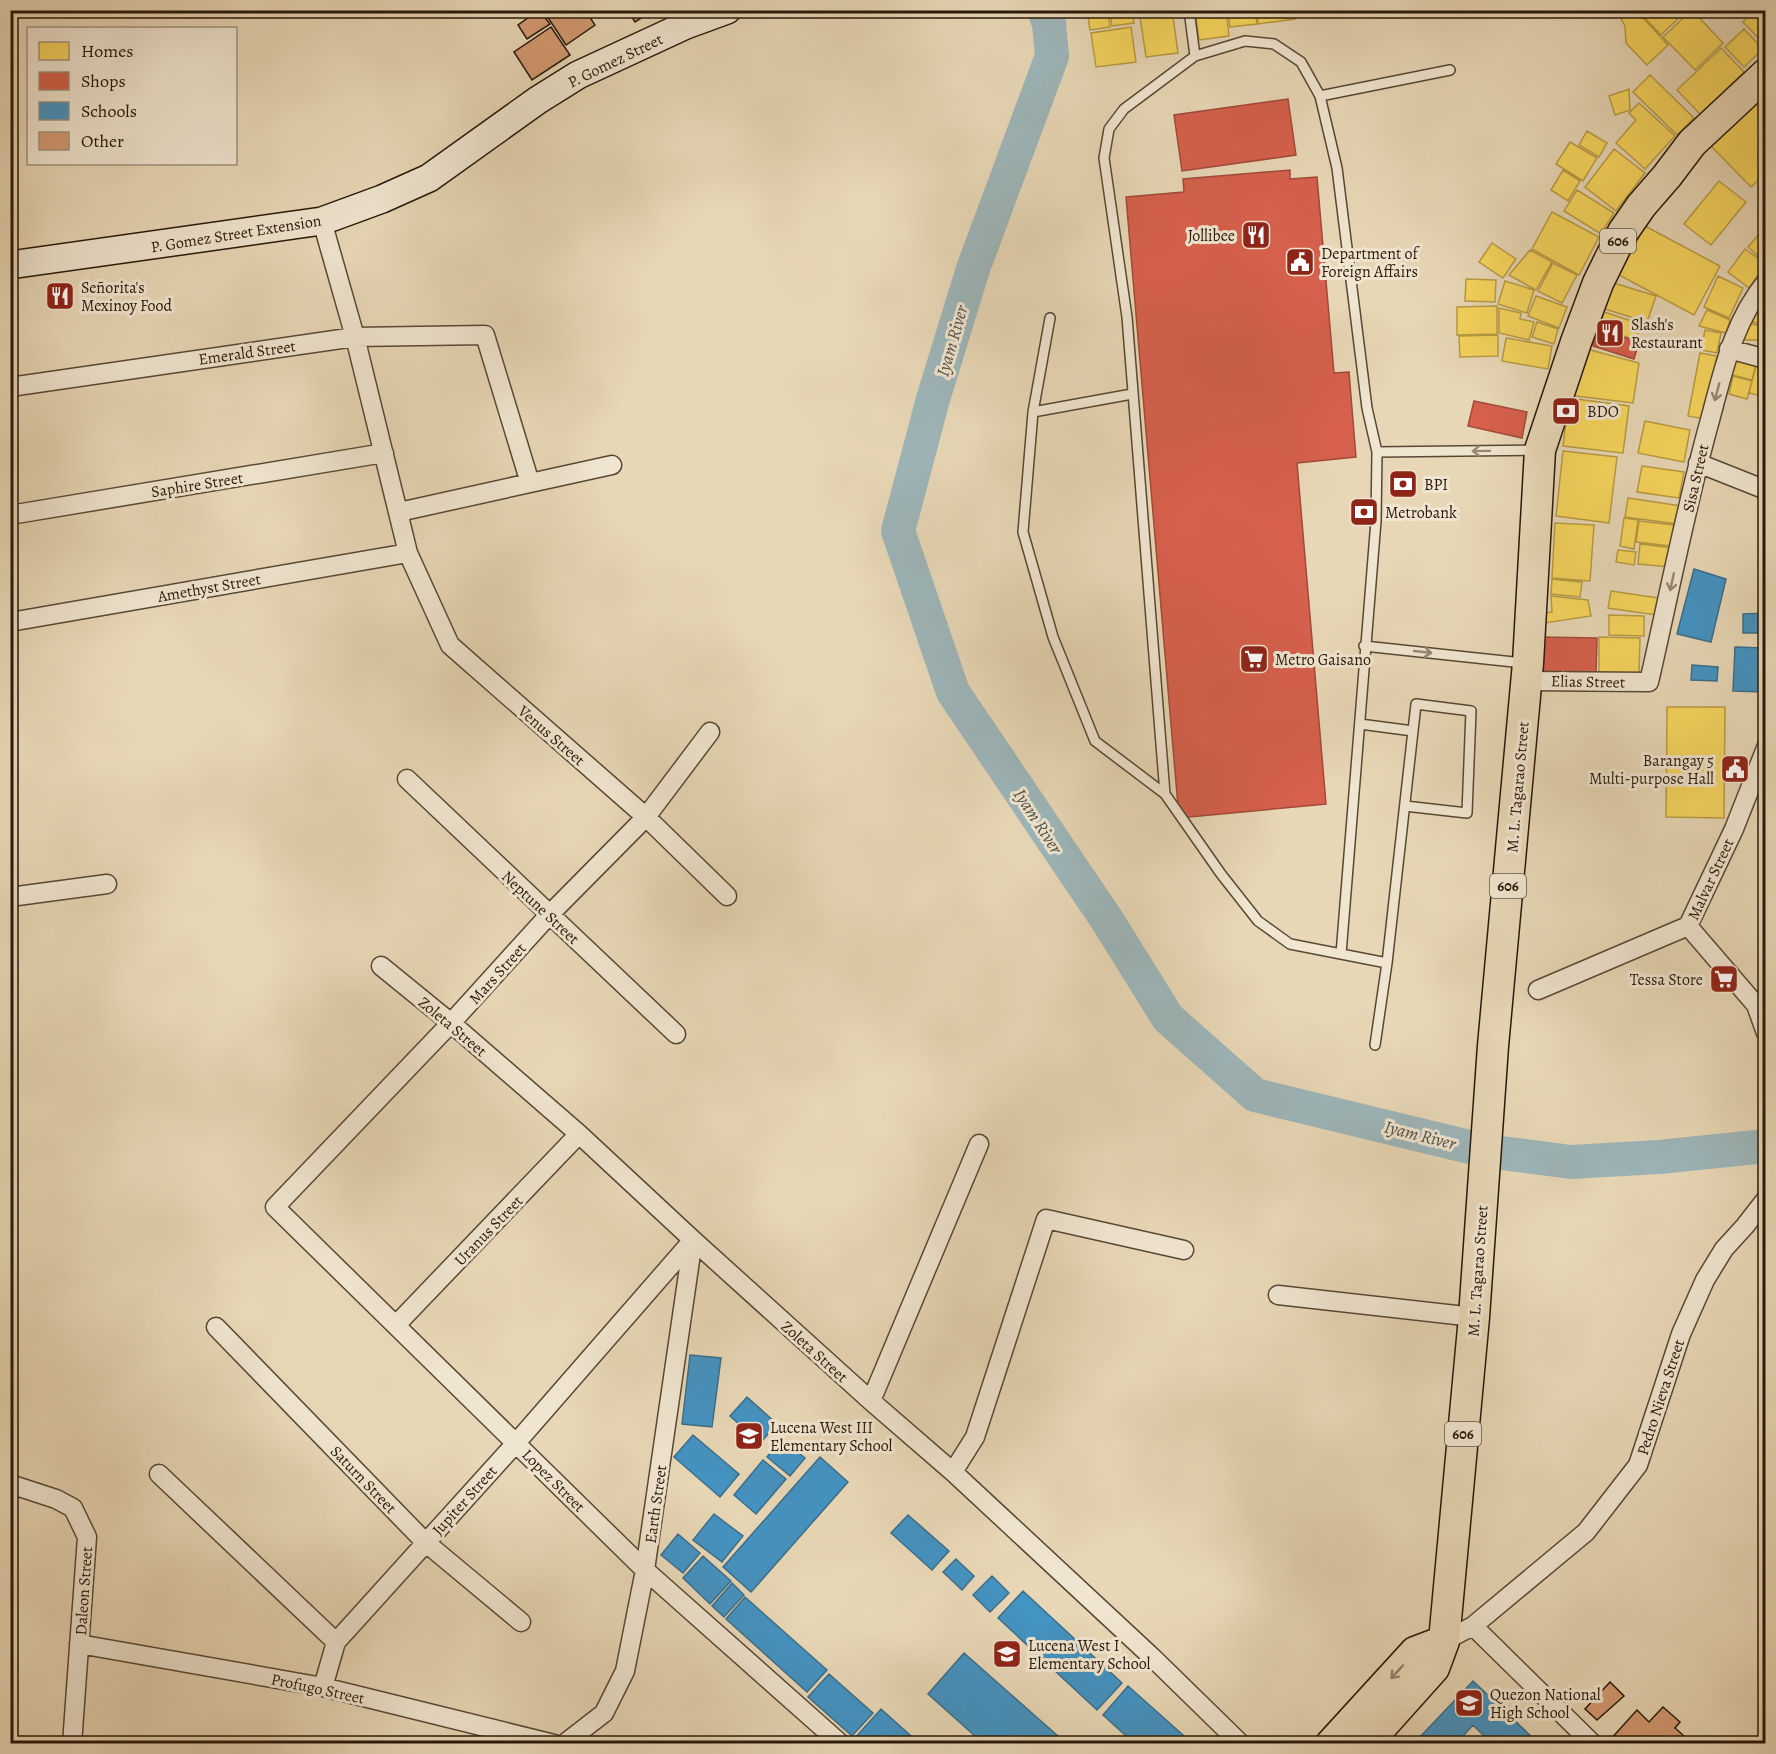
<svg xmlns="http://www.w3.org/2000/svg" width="1776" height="1754" viewBox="0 0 1776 1754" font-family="Alegreya,serif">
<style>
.homes{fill:#f6d55c;stroke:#b89c43;stroke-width:1.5}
.shops{fill:#d6604d;stroke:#a24a39;stroke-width:1.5}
.schools{fill:#4393c3;stroke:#3b6e8b;stroke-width:1.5}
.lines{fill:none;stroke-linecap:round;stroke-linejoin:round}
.river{stroke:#9db6ba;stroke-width:34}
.building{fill:#d49a73;stroke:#271809;stroke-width:1.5}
.lane-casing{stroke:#574834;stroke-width:12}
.street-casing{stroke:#574834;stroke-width:21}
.secondary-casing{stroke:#271809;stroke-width:30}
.primary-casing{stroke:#271809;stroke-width:33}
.lane{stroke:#f0e5d0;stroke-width:9}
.street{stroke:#f0e5d0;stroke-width:18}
.secondary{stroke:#f0e5d0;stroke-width:27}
.primary{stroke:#e8d7b6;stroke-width:30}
.oneway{stroke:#968976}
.oneway2{stroke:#918168}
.labels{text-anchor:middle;stroke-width:6;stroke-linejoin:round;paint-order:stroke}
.shield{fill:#f0e5d0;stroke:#635645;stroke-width:1.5}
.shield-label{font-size:15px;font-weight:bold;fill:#271809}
.street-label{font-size:16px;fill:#271809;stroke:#f0e5d0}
.poi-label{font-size:16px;fill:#271809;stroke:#f0e5d0;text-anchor:start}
.water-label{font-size:18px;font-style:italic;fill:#504f47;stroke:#f0e5d0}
</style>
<rect width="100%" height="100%" fill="#e8d7b6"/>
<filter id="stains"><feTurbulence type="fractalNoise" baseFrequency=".00333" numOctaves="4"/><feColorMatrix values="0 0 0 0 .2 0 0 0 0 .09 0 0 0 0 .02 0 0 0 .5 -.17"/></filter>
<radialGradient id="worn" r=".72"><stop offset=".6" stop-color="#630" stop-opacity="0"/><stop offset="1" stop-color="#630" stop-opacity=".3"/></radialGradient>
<!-- homes -->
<path class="homes" d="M1139 10H1172L1178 53 1146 57Z
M1195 10H1226L1229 36 1199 40Z
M1228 10H1255L1257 24 1230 27Z
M1257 10H1293L1295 19 1258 24Z
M1296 10H1327V13L1297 17Z
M1616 10H1636L1668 45 1647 65 1626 43 1625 26Z
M1637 10H1687L1661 35Z
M1692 10 1723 43 1695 70 1663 37Z
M1737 10H1751L1743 17Z
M1755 10H1766V46L1743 22Z
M1132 11 1134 23 1112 26 1110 14Z
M1108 13 1110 27 1090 30 1088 16Z
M1131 27 1136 62 1096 67 1091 33Z
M1744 29 1763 49 1744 67 1725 47Z
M1721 48 1744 72 1700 114 1677 90Z
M1650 75 1694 118 1677 135 1633 92Z
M1629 89 1630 110 1615 115 1609 96Z
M1756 100 1766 109V173L1751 187 1710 145Z
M1639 103 1675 136 1645 169 1616 143 1636 120 1629 113Z
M1587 131 1607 143 1599 157 1579 145Z
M1570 142 1597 158 1583 181 1556 164Z
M1614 149 1645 173 1616 211 1585 187Z
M1563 170 1580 181 1568 201 1551 190Z
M1719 181 1746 202 1711 245 1684 224Z
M1577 190 1614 213 1601 234 1564 211Z
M1552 212 1599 237 1579 275 1532 249Z
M1645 226 1720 266 1694 315 1619 275Z
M1760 233 1766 238V263L1748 247Z
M1492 243 1516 259 1503 278 1479 262Z
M1745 249 1766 264 1749 288 1728 272Z
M1530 250 1552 262 1536 290 1509 275Z
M1553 263 1577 275 1562 303 1538 291Z
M1718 276 1743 288 1729 318 1704 307Z
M1466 279 1496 280 1495 302 1465 301Z
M1505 281 1534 290 1527 313 1498 304Z
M1614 283 1656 296 1647 322 1605 309Z
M1536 296 1567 307 1559 328 1528 316Z
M1497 306V334L1457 335V307Z
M1499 308 1521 313 1520 319 1534 322 1529 340 1499 333Z
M1707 310 1730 320 1726 333 1699 326Z
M1753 311 1766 315V326L1750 321Z
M1604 312 1641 324 1636 340 1599 328Z
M1537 322 1558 329 1554 344 1532 337Z
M1748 323 1766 327V340H1744Z
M1705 330 1721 333 1717 353 1701 350Z
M1498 335V356L1460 357 1459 336Z
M1506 338 1552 346 1548 369 1502 361Z
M1583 348 1639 363 1633 403 1568 395Z
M1700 353 1717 356 1705 419 1688 416Z
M1737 355 1757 361 1752 380 1732 375Z
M1757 362 1766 364V397L1749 393Z
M1733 376 1752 381 1747 399 1729 394Z
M1569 398 1629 406 1623 453 1563 446Z
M1645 421 1690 430 1684 462 1638 453Z
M1563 451 1617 457 1609 523 1556 516Z
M1642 466 1684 472 1679 498 1637 492Z
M1628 498 1681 506 1678 524 1625 517Z
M1624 518 1638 520 1634 549 1620 546Z
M1639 521 1674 525 1671 546 1636 542Z
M1555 523 1594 525 1590 581 1552 578Z
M1640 544 1673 548 1671 567 1638 564Z
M1618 550 1636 552 1634 565 1616 562Z
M1552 579 1582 582 1580 597 1551 594Z
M1611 591 1658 598 1656 615 1608 608Z
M1551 596 1588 600 1591 616 1545 623V613L1552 612Z
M1609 615 1644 616V636L1609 635Z
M1599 637 1640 638 1639 674 1599 673Z
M1667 707H1725L1724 818 1666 817Z"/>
<!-- shops -->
<path class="shops" d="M1288 99 1296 155 1182 171 1174 115Z
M1290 170V179L1317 177 1334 373 1349 372 1356 457 1297 463 1326 804 1179 818 1126 197 1184 192 1183 179Z
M1598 329 1639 342 1634 359 1593 346Z
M1474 401 1527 412 1522 438 1468 426Z
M1539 637 1597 638 1596 673 1538 672Z"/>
<!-- schools -->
<path class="schools" d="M1694 569 1726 579 1711 642 1677 634Z
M1766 613V633H1743V614Z
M1735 647 1764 648 1763 692 1733 691Z
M1692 665 1718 667 1717 681 1691 680Z
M690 1355 721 1358 712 1427 682 1424Z
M747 1397 777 1424 760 1443 730 1416Z
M693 1435 739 1474 720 1497 674 1457Z
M782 1439 805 1458 790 1476 767 1457Z
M820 1457 848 1482 751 1592 723 1567Z
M763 1460 786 1479 756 1514 734 1495Z
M714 1514 743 1536 722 1562 693 1540Z
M908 1515 949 1551 932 1570 891 1533Z
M678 1534 700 1553 683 1573 661 1555Z
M703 1556 731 1581 710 1604 683 1578Z
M956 1559 974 1576 962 1590 943 1572Z
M992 1576 1009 1593 990 1612 973 1595Z
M732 1583 744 1595 724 1617 712 1606Z
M1023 1591 1122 1683 1097 1710 998 1618Z
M745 1597 827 1670 807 1692 726 1619Z
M964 1653 1067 1744H984L928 1694Z
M829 1674 873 1713 852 1736 808 1697Z
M1473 1681 1533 1738 1528 1744H1492L1473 1725 1456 1744H1422L1418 1739Z
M1128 1686 1193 1744H1135L1103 1715Z
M881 1709 920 1744H856L853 1740Z"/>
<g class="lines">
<!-- river -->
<path class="river" d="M1044 10 1049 24 1052 56 973 269 933 399 898 531 953 692 1107 920 1168 1018 1255 1095 1486 1151 1571 1162 1659 1157 1766 1146"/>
</g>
<!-- building -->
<path class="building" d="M539 10 550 24 527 39 518 25Z
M543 10H585L595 25 566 45Z
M627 10H647L649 13 635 22Z
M551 27 570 55 532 80 514 52Z
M1610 1682 1624 1696 1597 1720 1585 1709Z
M1663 1707 1680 1722 1675 1728 1684 1736 1677 1744H1611L1609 1741 1637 1710 1649 1722Z"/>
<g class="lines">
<!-- lane casing -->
<g class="lane-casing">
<path id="lane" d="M1189 10 1195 56
M1245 41 1274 44 1301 62 1320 96 1337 168 1367 408 1377 452 1376 521 1341 954 1290 944 1258 921 1221 874 1165 794 1127 317 1104 158 1109 129 1124 109 1195 56Z
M1320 96 1450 70
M1050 318 1033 412 1023 532 1053 637 1095 741 1165 794
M1033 412 1132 394
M1377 452 1537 450
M1364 646 1523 663
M1360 724 1413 731 1387 963 1375 1045
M1405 806 1467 813 1471 711 1416 704 1413 731
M1341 954 1387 963"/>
</g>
<!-- street casing -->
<g class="street-casing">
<path id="street" d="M322 221 355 337 408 553 450 645 646 817 727 896
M1729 349 1766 359
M10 387 355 337 485 335 530 483 399 512
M1698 463 1766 490
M530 483 612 465
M10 515 384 453
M10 622 408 553
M1527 681 1649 682C1669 595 1686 506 1710 420 1723 372 1733 322 1766 282
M710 732 646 817 549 915 451 1023 275 1207 645 1570 841 1744
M407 779 676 1034
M10 897 107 884
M1688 926 1756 1005 1766 1033
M381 966 451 1023 579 1134 693 1240 871 1401 953 1472 1152 1657 1241 1744
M1538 990 1688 926 1734 829 1766 748
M1278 1295 1474 1317
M396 1325 579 1134
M216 1327 425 1542 521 1622
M871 1401 979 1144
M953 1472 975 1437 1046 1219 1184 1250
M159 1474 336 1642
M10 1484 56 1499 73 1508 87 1537 72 1744
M1473 1626 1593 1744
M1444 1641 1473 1626 1586 1532 1638 1465 1681 1334 1705 1280 1724 1249 1745 1226 1766 1199
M79 1644 323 1687 554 1744
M323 1687 336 1642 516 1443 693 1240
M564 1744 604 1713 625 1671 645 1570 693 1240"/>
</g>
<!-- secondary casing -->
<g class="secondary-casing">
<path id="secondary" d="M10 265 322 221 382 199 429 178 538 100 578 75 686 25 727 10"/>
</g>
<!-- primary casing -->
<g class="primary-casing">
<path id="primary" d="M1331 1744 1415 1652 1444 1641
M1366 1744 1434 1668 1444 1641 1474 1317 1493 1046 1528 663 1540 450 1576 342 1598 283 1623 232 1641 206 1667 176 1692 143 1766 74"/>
</g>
<!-- lane -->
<use href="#lane" class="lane"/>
<!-- street -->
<use href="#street" class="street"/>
<!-- secondary -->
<use href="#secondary" class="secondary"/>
<!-- primary -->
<use href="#primary" class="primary"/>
</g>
<!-- one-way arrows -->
<defs><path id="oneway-shaft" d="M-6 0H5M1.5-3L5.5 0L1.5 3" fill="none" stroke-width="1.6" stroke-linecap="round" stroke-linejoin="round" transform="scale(1.5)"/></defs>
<g class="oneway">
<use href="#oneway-shaft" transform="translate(1717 392) rotate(105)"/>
<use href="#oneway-shaft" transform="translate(1481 451) rotate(179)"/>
<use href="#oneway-shaft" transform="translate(1672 582) rotate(102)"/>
<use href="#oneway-shaft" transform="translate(1423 652) rotate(6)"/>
</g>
<use class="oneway2" href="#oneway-shaft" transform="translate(1397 1672) rotate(132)"/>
<!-- icons -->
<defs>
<g id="restaurant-square" transform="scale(1.5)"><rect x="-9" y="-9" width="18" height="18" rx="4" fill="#8f2418" stroke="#f0e5d0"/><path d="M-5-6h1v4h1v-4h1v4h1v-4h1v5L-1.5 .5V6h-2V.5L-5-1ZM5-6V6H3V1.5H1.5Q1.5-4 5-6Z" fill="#fff"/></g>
<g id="civic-square" transform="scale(1.5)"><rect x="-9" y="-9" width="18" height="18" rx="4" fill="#8f2418" stroke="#f0e5d0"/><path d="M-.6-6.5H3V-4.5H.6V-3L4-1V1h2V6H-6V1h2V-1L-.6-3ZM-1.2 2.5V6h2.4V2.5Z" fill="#fff"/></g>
<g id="bank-square" transform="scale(1.5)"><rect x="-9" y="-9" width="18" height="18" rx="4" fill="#8f2418" stroke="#f0e5d0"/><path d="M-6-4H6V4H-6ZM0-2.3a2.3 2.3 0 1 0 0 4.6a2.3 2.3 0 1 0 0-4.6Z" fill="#fff"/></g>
<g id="supermarket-square" transform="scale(1.5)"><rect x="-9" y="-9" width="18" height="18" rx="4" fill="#8f2418" stroke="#f0e5d0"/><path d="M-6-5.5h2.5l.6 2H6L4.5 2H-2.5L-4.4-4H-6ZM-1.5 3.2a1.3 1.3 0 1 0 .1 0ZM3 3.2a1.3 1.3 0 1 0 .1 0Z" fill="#fff"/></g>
<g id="school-square" transform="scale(1.5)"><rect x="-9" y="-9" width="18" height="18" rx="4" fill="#8f2418" stroke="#f0e5d0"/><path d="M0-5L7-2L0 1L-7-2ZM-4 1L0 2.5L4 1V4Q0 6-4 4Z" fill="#fff"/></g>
</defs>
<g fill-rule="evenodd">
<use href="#restaurant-square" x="1256" y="235"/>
<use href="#civic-square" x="1300" y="262"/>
<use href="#restaurant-square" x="60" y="296"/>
<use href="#restaurant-square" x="1610" y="333"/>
<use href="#bank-square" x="1566" y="411"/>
<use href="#bank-square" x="1403" y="484"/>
<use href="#bank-square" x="1364" y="512"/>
<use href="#supermarket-square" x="1254" y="659"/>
<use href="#civic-square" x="1735" y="769"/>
<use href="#supermarket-square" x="1724" y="979"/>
<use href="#school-square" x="749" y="1436"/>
<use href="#school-square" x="1007" y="1654"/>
<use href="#school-square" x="1469" y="1703"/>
</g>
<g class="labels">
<!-- shield labels -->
<g class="shield">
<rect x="1600" y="229" width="36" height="24" rx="4.5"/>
<rect x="1490" y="874" width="36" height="24" rx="4.5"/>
<rect x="1445" y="1422" width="36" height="24" rx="4.5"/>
</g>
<g class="shield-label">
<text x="1618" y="246">606</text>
<text x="1508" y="891">606</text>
<text x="1463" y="1439">606</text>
</g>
<!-- street labels -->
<g class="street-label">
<text transform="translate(615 60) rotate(-26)" y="6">P. Gomez Street</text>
<text transform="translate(236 233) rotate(-9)" y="6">P. Gomez Street Extension</text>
<text transform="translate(247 352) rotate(-8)" y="6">Emerald Street</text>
<text transform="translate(1695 478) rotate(-77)" y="6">Sisa Street</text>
<text transform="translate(197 484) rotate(-9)" y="6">Saphire Street</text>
<text transform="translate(209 587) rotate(-10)" y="6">Amethyst Street</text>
<text transform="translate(1588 681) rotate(1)" y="6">Elias Street</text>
<text transform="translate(552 735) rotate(41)" y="6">Venus Street</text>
<text transform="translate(1517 787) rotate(-85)" y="6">M. L. Tagarao Street</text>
<text transform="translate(1710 879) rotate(-65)" y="6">Malvar Street</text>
<text transform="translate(541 907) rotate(43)" y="6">Neptune Street</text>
<text transform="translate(497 973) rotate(-48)" y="6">Mars Street</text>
<text transform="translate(453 1026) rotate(40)" y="6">Zoleta Street</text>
<text transform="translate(488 1230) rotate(-46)" y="6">Uranus Street</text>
<text transform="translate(1477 1271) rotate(-86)" y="6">M. L. Tagarao Street</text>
<text transform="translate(815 1351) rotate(42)" y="6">Zoleta Street</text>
<text transform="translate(1660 1397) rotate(-72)" y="6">Pedro Nieva Street</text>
<text transform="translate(364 1479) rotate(46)" y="6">Saturn Street</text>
<text transform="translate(554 1480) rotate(45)" y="6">Lopez Street</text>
<text transform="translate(464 1500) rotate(-48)" y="6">Jupiter Street</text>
<text transform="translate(655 1504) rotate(-82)" y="6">Earth Street</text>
<text transform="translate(83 1591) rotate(-86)" y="6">Daleon Street</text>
<text transform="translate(318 1688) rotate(12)" y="6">Profugo Street</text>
</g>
<!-- poi labels -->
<g class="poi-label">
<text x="1235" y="241" text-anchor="end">Jollibee</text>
<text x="1321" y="259">Department of<tspan x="1321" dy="18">Foreign Affairs</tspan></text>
<text x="81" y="293">Señorita's<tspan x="81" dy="18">Mexinoy Food</tspan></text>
<text x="1631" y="330">Slash's<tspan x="1631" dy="18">Restaurant</tspan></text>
<text x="1587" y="417">BDO</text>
<text x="1424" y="490">BPI</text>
<text x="1385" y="518">Metrobank</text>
<text x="1275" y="665">Metro Gaisano</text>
<text x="1714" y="766" text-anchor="end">Barangay 5<tspan x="1714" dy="18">Multi-purpose Hall</tspan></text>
<text x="1703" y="985" text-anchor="end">Tessa Store</text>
<text x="770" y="1433">Lucena West III<tspan x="770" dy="18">Elementary School</tspan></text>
<text x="1028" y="1651">Lucena West I<tspan x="1028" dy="18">Elementary School</tspan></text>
<text x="1490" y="1700">Quezon National<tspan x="1490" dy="18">High School</tspan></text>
</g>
<!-- water labels -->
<g class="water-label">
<text transform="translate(952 341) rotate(-74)" y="6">Iyam River</text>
<text transform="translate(1038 821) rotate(57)" y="6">Iyam River</text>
<text transform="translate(1420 1135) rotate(14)" y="6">Iyam River</text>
</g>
</g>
<!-- margin -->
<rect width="1776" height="1754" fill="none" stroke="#e8d7b6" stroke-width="36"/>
<rect x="12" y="12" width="1752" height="1730" fill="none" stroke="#271809" stroke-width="3"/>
<rect x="18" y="18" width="1740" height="1718" fill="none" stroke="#271809" stroke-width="1.5"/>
<!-- legend -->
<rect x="27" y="27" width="210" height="138" fill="#f0e5d0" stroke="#a09380" stroke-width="1.5"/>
<rect x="39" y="42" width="30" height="18" fill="#f6d55c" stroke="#a09380" stroke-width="1.5"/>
<text x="81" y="57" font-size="18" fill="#271809">Homes</text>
<rect x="39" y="72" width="30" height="18" fill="#d6604d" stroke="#a09380" stroke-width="1.5"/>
<text x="81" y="87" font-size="18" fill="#271809">Shops</text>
<rect x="39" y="102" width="30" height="18" fill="#4393c3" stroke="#a09380" stroke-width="1.5"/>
<text x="81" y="117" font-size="18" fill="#271809">Schools</text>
<rect x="39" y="132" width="30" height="18" fill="#d49a73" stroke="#a09380" stroke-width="1.5"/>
<text x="81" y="147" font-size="18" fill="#271809">Other</text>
<rect width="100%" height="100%" filter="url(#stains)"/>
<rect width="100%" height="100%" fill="url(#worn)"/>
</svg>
